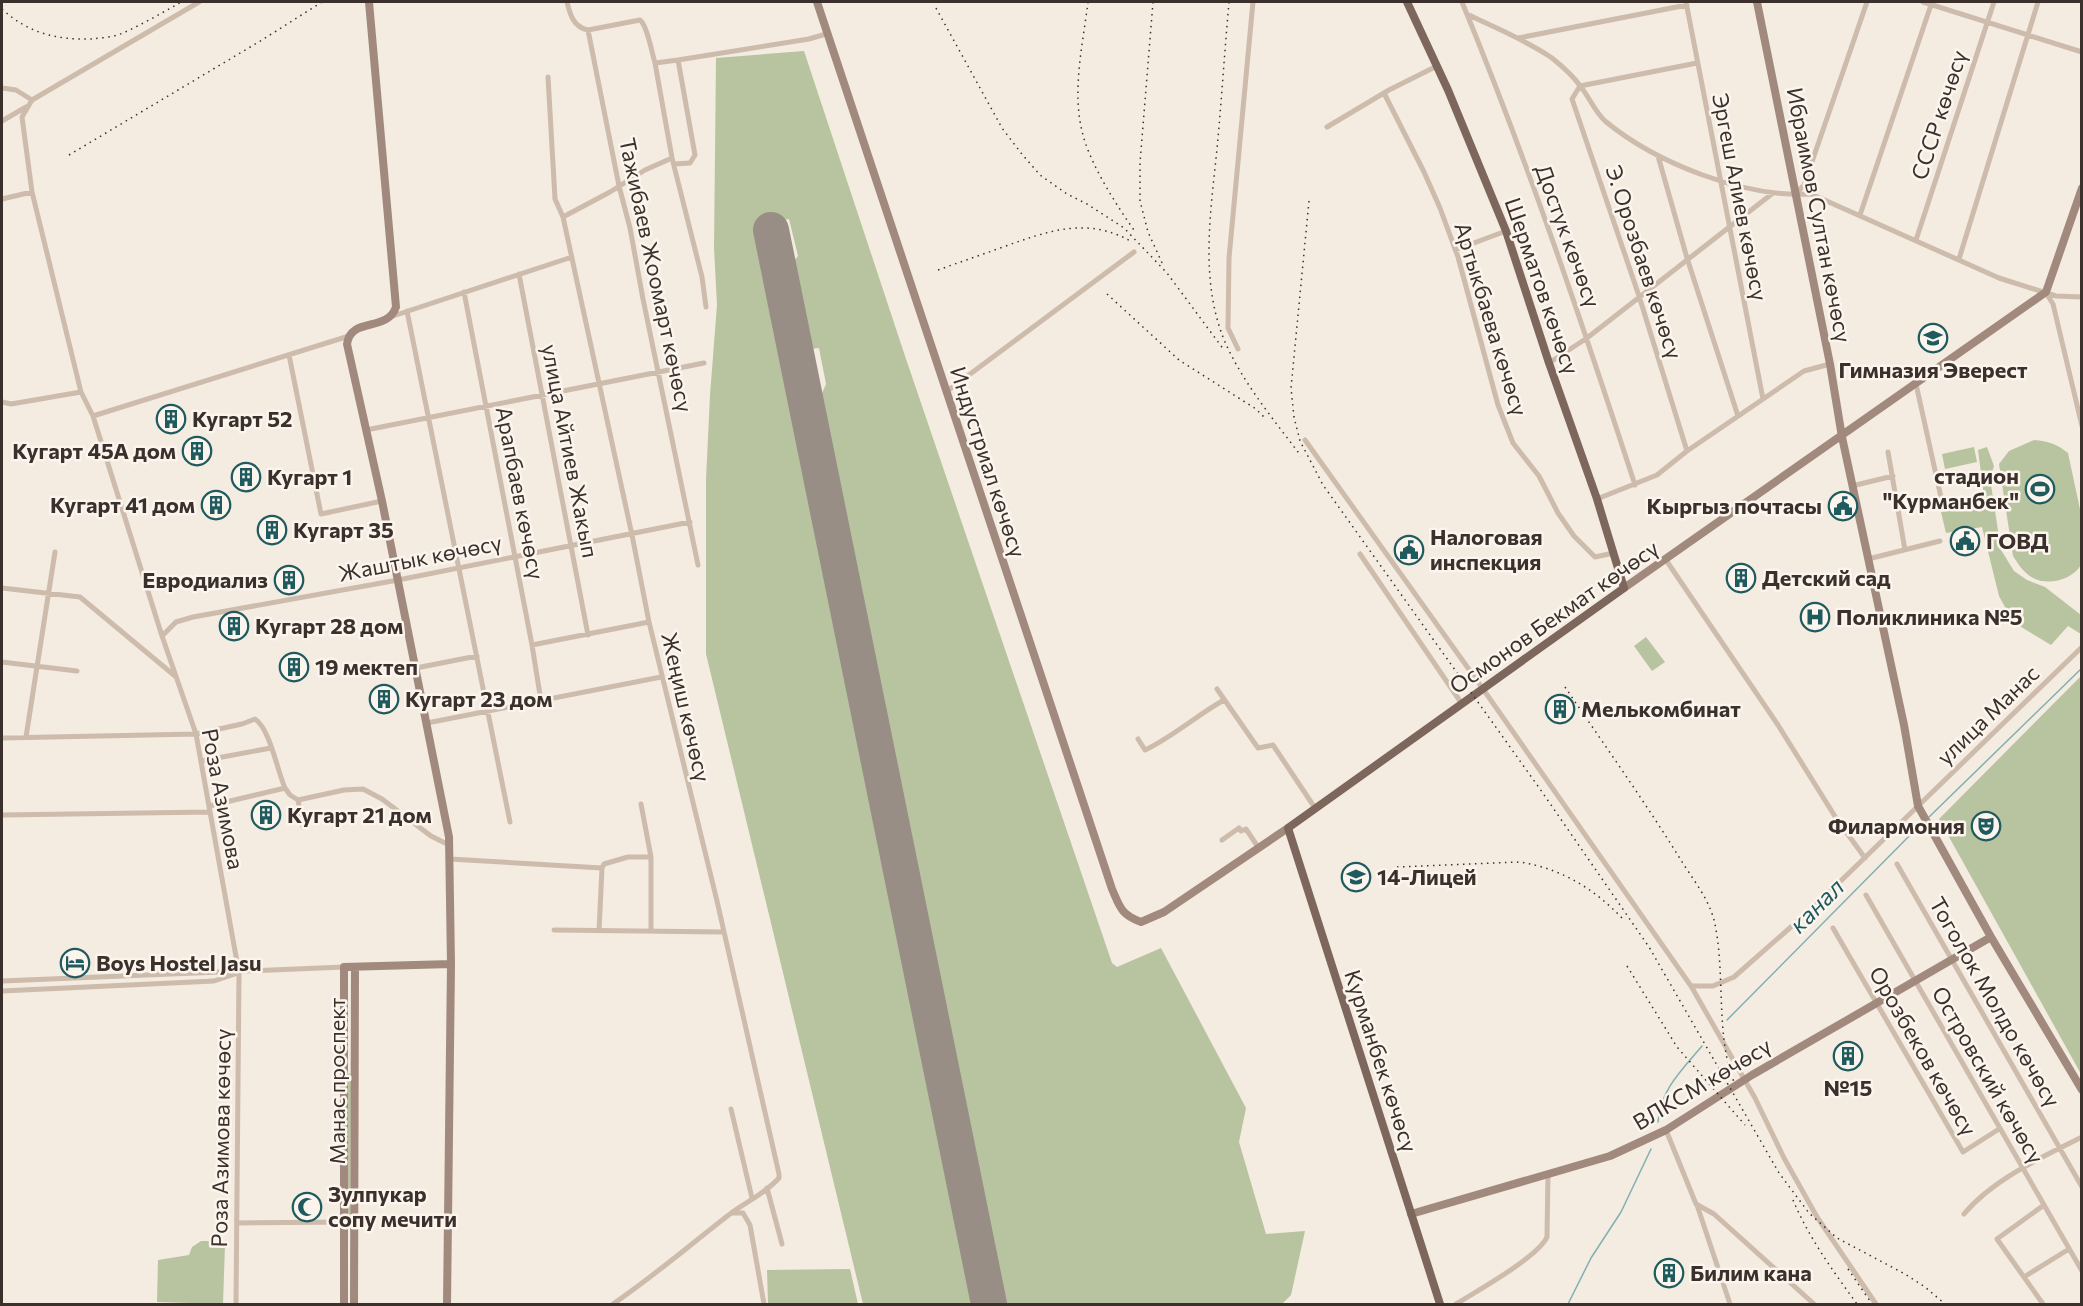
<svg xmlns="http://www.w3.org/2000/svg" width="2083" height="1306" viewBox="0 0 2083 1306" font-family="Commissioner,sans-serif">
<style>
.green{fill:#b8c4a0}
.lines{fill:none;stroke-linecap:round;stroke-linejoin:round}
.stream{stroke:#7fb0b2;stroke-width:1.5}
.runway{stroke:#988e86;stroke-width:36}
.street{stroke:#cdbbac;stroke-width:5}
.secondary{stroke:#a18a7d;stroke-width:8}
.primary{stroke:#7d675c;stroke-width:8}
.rail{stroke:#3b302b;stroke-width:1.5;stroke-dasharray:1.5 4.5;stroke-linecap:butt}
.labels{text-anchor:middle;stroke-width:5;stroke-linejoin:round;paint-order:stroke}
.street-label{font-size:22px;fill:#3b302b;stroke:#fbf5ee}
.poi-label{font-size:22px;font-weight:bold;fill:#3b302b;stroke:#fbf5ee;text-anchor:start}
.water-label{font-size:24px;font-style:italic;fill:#1f5a5e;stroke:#fbf5ee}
</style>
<rect width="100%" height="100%" fill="#f4ebe1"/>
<!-- green -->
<path class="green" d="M804 51 906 359 1112 963 1117 967 1161 948 1246 1108 1239 1142 1266 1234 1305 1231 1291 1295 1282 1304H1004L820 398 826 384 819 348 810 349 792 263 798 256 789 219 757 226 974 1304H863L706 654V480L710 395 717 305 714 248 716 58Z
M2034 440C2048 441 2057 444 2068 453L2081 514V565C2072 580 2048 586 2033 578 2024 573 2018 564 2013 556L1999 464 2009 451Z
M1974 447 1977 462 1945 469 1942 454Z
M1987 447 1994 466 1990 478 2001 550 2014 571 2027 580 2045 587 2081 615V634L2068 626 2051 645 2013 622 1999 596 1982 527 1946 533 1941 512 1985 504 1978 450Z
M1646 637 1665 662 1652 671 1634 646Z
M2081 676V1074L1939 819Z
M349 1073 351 1075 350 1217 349 1219H347V1075Z
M201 1241H220L225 1245 223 1304 157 1302 158 1260 189 1255 192 1247Z
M850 1269 858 1304H768L767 1270Z"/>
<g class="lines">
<!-- stream -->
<path class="stream" d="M1929 817 2082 668
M1727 1020 1923 822
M1658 1122C1661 1089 1681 1071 1702 1046
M1568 1304 1591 1258 1621 1212 1651 1149"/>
<!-- runway -->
<path class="runway" d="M771 230 989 1304"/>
<!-- street -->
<path class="street" d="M567 2C570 14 573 27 588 30L619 186 630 228 643 299 698 565
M1462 2C1527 160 1582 322 1635 485
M1686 2 1763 399
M1923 2 2082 52
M1467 14C1495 28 1526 40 1552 58 1562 66 1574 77 1581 87 1589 97 1595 112 1605 121 1656 163 1744 198 1811 194L1999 278 2056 296 2082 297
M588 30 640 20C647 25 652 53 655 63
M1518 38 1687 5
M678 60 655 63 672 158 702 277 706 307
M548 77 555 199 563 217 632 535 649 622 717 901 779 1174V1178C766 1193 746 1202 730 1214 691 1244 654 1276 613 1304
M2 88 16 90 32 100 22 117 32 192 81 392 93 416 162 636 196 734 239 973 236 1304
M1384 93 1424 172 1440 208 1458 257 1498 405 1513 443 1539 476 1558 513 1574 536 1595 557 1614 553
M32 100 199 2
M2 121 26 107
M1327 127 1389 90 1437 66
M1658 156 1687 258 1738 416
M674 164 690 163 695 155 678 60 809 39 826 34
M1795 195 1804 185 1867 2
M2 199 32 192
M1860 215 1932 2
M563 217 610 192 645 170 672 158
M1916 240 1994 2
M1455 250 1506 231
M1959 259 2038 2
M519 274 588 635
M464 292 532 645 541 701
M2046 293 2053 304 2082 426
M407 311 510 822
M393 316 572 257
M1238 349 1228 328 1229 258 1253 2
M289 355 321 514 382 501
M1549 363 1587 338 1773 193
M1916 384 1942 502
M946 392 1134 252
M2 402 11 404 81 392
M93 416 349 336
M366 430 704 363
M1305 440 1483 689 1691 986H1713L1734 977 1817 904 2082 647
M1687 451 1639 296 1572 99 1580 86 1697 63
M1888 452 1905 550
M1852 486 1893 476
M1597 499 1657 475 1687 451 1804 371 1830 364
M1360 554 1462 704
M1868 559 1940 541
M1666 560 1778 725 1836 818 1865 858
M2 588 80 597 175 676
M162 636 176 622 193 617 398 580 690 522
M532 645 649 622
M2 662 77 671
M416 668 477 656
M1217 689 1258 748 1273 745 1315 808
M427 723 661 677
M26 737 55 552
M2 738 196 734 242 724 255 719C270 729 277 770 285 788L290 795 298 800 344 790 363 789 382 799 431 836 449 845
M1138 739 1145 750C1174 736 1197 715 1224 700
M201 761 271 748
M298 800 303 827
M209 806 285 788
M2 815 210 812
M1222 840 1239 828 1241 831 1246 829 1258 847
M651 857V931
M450 859 602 868 604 864 628 857H651L641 804
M1897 864 2082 1187
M1866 895 2082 1271
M1833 928 1963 1152 1999 1129
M554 930 724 932
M599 931 602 868
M2 981 344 967
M1691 986 1755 1098 1784 1158 1817 1217 1876 1304
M2 991 214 981 235 974
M731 1109 752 1198
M1666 1130 1696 1204 1714 1214 1814 1304
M767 1188 782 1244
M1697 1205 1730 1304
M733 1213H743L750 1225 764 1304
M1964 1214C1992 1180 2042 1157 2082 1137
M237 1223 354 1222
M2024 1277 2069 1249
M1456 1304C1477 1291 1538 1257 1547 1237L1548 1174
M2043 1304 1997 1239 2044 1205"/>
<!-- secondary -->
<path class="secondary" d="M369 2 396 307C387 333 351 316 347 344L382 501 449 837 451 964 447 1304
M817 2 1112 889C1120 907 1121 915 1141 922L1164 912 1288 828
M1757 2 1830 364 1842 437 1904 725 1918 806 1991 937 2082 1090
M1624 588 2046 292 2082 188
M1411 1214 1610 1156 1666 1130 1752 1075 1991 937
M344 1304V967L451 964
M354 1304 355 967"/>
<!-- primary -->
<path class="primary" d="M1407 2 1448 90 1506 231 1549 363 1597 499 1624 588 1288 828 1440 1304"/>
<!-- rail -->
<path class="rail" d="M1088 2C1083 43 1072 90 1082 131 1089 163 1117 206 1136 233
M1153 2 1140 163V201L1148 232 1163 265
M1229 2C1225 47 1222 93 1218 138 1212 205 1198 278 1225 342 1243 383 1274 420 1301 456
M936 8 1002 128 1021 153 1040 175 1067 194 1087 204 1124 228 1167 273 1224 350
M2 9C28 33 56 40 91 39 101 38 114 37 123 33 143 24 162 13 181 2
M69 155 262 40 322 2
M1309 201 1291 388 1294 417 1300 441 1323 485 1540 789 1649 947 1779 1173 1809 1213 1837 1238 1905 1274 1925 1287 1945 1304
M938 270C960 262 981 255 1003 247 1048 231 1088 216 1132 242
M1107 294 1179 360 1256 409 1265 418
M1565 687C1603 743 1643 799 1679 857 1691 877 1708 897 1714 920 1726 971 1715 1035 1734 1082
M1397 867 1520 862C1562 869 1593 888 1622 918
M1627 966 1677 1047 1745 1125
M1793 1200C1809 1238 1833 1271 1857 1304
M1848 1269 1872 1304"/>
</g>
<!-- icons -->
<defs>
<g id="school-ring" transform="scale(1.5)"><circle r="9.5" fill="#fbf5ee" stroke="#1f5a5e" stroke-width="1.5"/><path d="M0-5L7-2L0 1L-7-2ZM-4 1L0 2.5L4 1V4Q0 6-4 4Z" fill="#1f5a5e"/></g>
<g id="building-ring" transform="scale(1.5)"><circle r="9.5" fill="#fbf5ee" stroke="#1f5a5e" stroke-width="1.5"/><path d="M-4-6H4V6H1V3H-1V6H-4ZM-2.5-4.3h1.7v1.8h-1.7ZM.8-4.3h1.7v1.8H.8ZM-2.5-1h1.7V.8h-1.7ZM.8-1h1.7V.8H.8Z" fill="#1f5a5e"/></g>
<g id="stadium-ring" transform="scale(1.5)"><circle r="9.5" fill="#fbf5ee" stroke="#1f5a5e" stroke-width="1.5"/><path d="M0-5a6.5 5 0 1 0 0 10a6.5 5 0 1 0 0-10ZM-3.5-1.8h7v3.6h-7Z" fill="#1f5a5e"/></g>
<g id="civic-ring" transform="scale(1.5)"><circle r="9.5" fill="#fbf5ee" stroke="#1f5a5e" stroke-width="1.5"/><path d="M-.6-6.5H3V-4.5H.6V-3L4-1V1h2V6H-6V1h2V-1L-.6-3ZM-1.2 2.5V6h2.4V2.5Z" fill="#1f5a5e"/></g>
<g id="hospital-ring" transform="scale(1.5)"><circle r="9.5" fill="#fbf5ee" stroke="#1f5a5e" stroke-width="1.5"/><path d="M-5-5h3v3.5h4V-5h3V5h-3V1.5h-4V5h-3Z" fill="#1f5a5e"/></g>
<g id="theatre-ring" transform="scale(1.5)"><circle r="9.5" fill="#fbf5ee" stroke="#1f5a5e" stroke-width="1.5"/><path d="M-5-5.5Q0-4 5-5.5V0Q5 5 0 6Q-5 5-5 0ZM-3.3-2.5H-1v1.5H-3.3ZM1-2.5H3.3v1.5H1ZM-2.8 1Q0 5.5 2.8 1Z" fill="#1f5a5e"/></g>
<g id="hotel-ring" transform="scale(1.5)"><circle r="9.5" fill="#fbf5ee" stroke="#1f5a5e" stroke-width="1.5"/><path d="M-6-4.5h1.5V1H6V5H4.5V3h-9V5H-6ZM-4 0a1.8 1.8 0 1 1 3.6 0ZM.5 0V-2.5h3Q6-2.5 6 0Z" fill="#1f5a5e"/></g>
<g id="mosque-ring" transform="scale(1.5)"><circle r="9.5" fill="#fbf5ee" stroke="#1f5a5e" stroke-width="1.5"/><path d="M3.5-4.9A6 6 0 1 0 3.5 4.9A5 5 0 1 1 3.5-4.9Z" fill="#1f5a5e"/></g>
</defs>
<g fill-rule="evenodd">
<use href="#school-ring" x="1933" y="338"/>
<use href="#building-ring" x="171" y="419"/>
<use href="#building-ring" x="197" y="451"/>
<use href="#building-ring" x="246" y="477"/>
<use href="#stadium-ring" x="2040" y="489"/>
<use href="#building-ring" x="216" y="505"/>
<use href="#civic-ring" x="1843" y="506"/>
<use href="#building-ring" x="272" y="530"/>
<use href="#civic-ring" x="1965" y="541"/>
<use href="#civic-ring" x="1409" y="550"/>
<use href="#building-ring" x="1741" y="578"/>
<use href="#building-ring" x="289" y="580"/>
<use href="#hospital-ring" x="1815" y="617"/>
<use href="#building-ring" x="234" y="626"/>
<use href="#building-ring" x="294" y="667"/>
<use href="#building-ring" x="384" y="699"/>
<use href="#building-ring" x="1560" y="709"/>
<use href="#building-ring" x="266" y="815"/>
<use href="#theatre-ring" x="1986" y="826"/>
<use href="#school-ring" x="1356" y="877"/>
<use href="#hotel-ring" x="75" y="963"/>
<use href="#building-ring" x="1848" y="1056"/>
<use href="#mosque-ring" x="307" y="1207"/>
<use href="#building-ring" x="1669" y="1273"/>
</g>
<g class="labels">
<!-- street labels -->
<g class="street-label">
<text transform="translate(1939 115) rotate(-72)" y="8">СССР көчөсү</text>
<text transform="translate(1740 197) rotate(79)" y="8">Эргеш Алиев көчөсү</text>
<text transform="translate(1819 215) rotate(79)" y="8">Ибраимов Султан көчөсү</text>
<text transform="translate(1568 236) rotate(70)" y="8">Достук көчөсү</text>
<text transform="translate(1644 262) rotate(72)" y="8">Э. Орозбаев көчөсү</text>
<text transform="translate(656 275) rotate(78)" y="8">Тажибаев Жоомарт көчөсү</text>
<text transform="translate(1542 286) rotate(71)" y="8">Шерматов көчөсү</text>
<text transform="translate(1491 319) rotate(73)" y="8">Артыкбаева көчөсү</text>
<text transform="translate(570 451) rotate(79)" y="8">улица Айтиев Жакып</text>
<text transform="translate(988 462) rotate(72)" y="8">Индустриал көчөсү</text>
<text transform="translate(520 493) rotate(79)" y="8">Арапбаев көчөсү</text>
<text transform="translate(420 558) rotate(-11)" y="8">Жаштык көчөсү</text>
<text transform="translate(1554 617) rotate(-35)" y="8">Осмонов Бекмат көчөсү</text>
<text transform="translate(686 707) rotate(77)" y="8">Жеңиш көчөсү</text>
<text transform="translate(1988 715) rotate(-44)" y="8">улица Манас</text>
<text transform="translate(223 799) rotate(79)" y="8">Роза Азимова</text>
<text transform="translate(1995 1002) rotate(60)" y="8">Тоголок Молдо көчөсү</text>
<text transform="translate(1923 1051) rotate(60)" y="8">Орозбеков көчөсү</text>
<text transform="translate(1381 1061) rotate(72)" y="8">Курманбек көчөсү</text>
<text transform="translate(1988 1075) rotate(60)" y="8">Островский көчөсү</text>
<text transform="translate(337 1081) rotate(-90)" y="8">Манас проспект</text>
<text transform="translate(1702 1084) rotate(-31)" y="8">ВЛКСМ көчөсү</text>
<text transform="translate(221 1138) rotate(-89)" y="8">Роза Азимова көчөсү</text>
</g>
<!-- poi labels -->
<g class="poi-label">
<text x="1933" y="378" text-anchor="middle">Гимназия Эверест</text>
<text x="192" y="427">Кугарт 52</text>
<text x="176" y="459" text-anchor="end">Кугарт 45А дом</text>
<text x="2019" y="484" text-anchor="end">стадион<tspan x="2019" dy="25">"Курманбек"</tspan></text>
<text x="267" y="485">Кугарт 1</text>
<text x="195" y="513" text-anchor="end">Кугарт 41 дом</text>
<text x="1822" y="514" text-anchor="end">Кыргыз почтасы</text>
<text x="293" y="538">Кугарт 35</text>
<text x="1430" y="545">Налоговая<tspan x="1430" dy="25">инспекция</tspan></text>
<text x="1986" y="549">ГОВД</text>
<text x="1762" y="586">Детский сад</text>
<text x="268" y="588" text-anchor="end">Евродиализ</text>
<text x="1836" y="625">Поликлиника №5</text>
<text x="255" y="634">Кугарт 28 дом</text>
<text x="315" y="675">19 мектеп</text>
<text x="405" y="707">Кугарт 23 дом</text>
<text x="1581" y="717">Мелькомбинат</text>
<text x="287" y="823">Кугарт 21 дом</text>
<text x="1965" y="834" text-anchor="end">Филармония</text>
<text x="1377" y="885">14-Лицей</text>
<text x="96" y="971">Boys Hostel Jasu</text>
<text x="1848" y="1096" text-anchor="middle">№15</text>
<text x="328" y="1202">Зулпукар<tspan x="328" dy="25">сопу мечити</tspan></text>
<text x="1690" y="1281">Билим кана</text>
</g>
<!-- water labels -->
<g class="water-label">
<text transform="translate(1817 906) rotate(-45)" y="8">канал</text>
</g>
</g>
<!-- border -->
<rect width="2083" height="1306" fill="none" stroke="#3b302b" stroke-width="6"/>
</svg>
